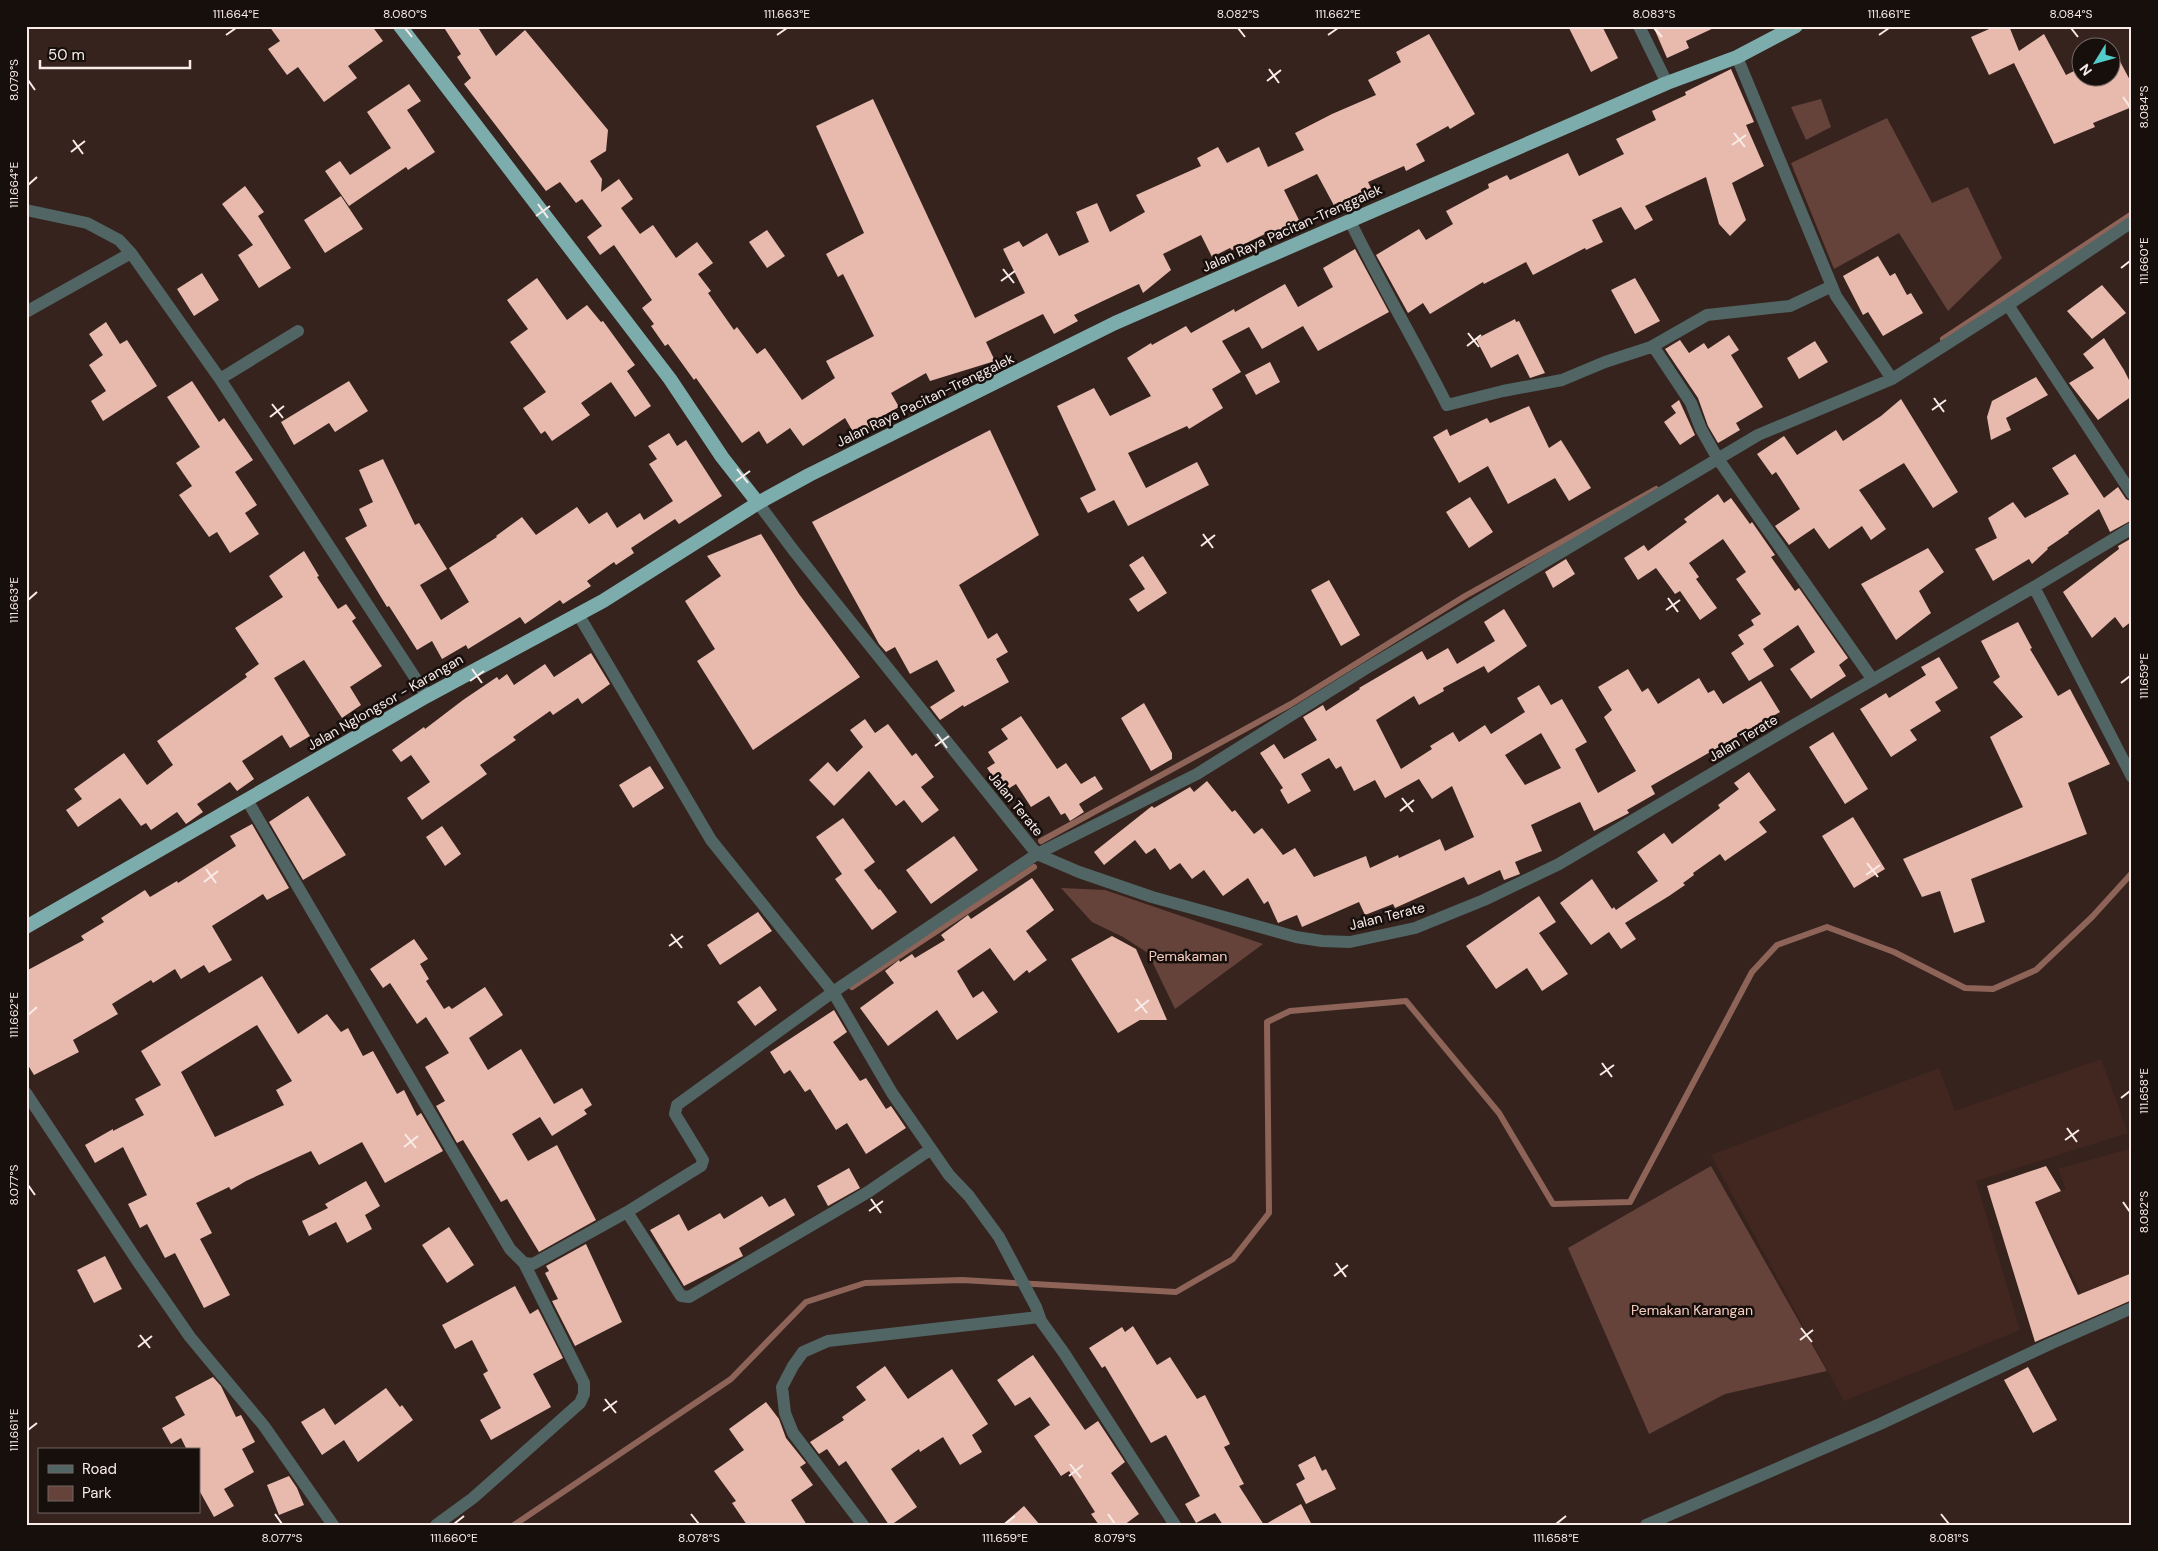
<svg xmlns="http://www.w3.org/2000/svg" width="2158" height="1551" viewBox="0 0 2158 1551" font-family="'DM Sans',sans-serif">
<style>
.built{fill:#422720}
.green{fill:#66433a}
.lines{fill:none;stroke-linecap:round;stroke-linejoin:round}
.stream{stroke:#8e6459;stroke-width:6}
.building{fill:#e8baad;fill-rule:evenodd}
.minor{stroke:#506564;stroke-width:12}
.trunk{stroke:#7cadac;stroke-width:14}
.ticks{fill:none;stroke:#f9ebe8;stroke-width:2}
.labels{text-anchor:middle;stroke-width:5;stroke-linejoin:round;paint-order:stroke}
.street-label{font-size:14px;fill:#f9ebe8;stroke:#170f0c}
.park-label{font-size:14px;fill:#f8cdc1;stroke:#170f0c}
.neatline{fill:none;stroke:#f9ebe8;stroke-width:2}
.ticks-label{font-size:12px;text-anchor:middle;fill:#f9ebe8}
</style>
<rect width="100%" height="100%" fill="#36231e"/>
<!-- built -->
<path class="built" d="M2101 1059 2128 1133 1976 1181 2020 1330 1844 1401 1711 1155 1939 1068 1955 1111Z
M2132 1148V1273L2081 1293 2035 1202 2066 1189 2058 1169Z"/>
<!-- green -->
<path class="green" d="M1821 99 1831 127 1806 140 1791 107Z
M1887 118 1932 203 1968 187 2002 258 1948 311 1899 233 1834 269 1791 163Z
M1061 888 1105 890 1263 944 1175 1009 1148 953 1123 937 1092 922Z
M1711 1166 1827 1371 1725 1394 1649 1434 1568 1248Z"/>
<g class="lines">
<!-- stream -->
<path class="stream" d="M1943 339 2132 214
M1041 841 1291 704 1465 596 1656 489
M852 987 1034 867
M514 1525 731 1379 806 1302 865 1283 962 1280 1176 1292 1233 1259 1269 1213 1267 1022 1290 1011 1406 1001 1499 1113 1553 1204 1630 1202 1752 972 1777 945 1827 927 1894 952 1965 988 1993 989 2036 970 2092 917 2132 873"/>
</g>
<!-- building -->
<path class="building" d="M269 26H372L383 41 348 66 357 78 324 102 298 67 287 75 268 49 280 41Z
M443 26H477L496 56 525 30 608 130 606 151 590 161 602 179 601 192 619 179 633 199 621 208 640 234 653 225 676 258 697 242 713 263 698 274 711 291 708 293 734 330 737 327 757 354 765 348 802 400 835 378 826 361 874 336 843 274 838 277 826 254 864 233 816 126 873 99 975 318 1025 293 1003 249 1019 241 1023 247 1047 233 1059 256 1089 242 1076 212 1097 203 1110 232 1145 212 1136 195 1201 166 1197 158 1218 147 1227 163 1259 147 1268 167 1304 150 1295 133 1332 114 1376 95 1368 80 1401 62 1396 52 1429 34 1475 114 1450 129 1448 126 1416 144 1425 161 1406 171 1404 166 1368 182 1373 192 1337 211 1317 174 1284 190 1303 228 1288 236 1284 228 1268 236 1267 233 1232 250 1230 248 1212 257 1201 235 1163 254 1171 270 1143 293 1139 284 1103 301 1074 315 1078 321 1054 334 1043 314 986 342 995 361 930 381 926 373 891 393 899 407 868 424 870 428 856 437 845 418 803 446 790 428 767 444 759 431 742 443 696 378 694 380 668 344 665 346 651 326 654 324 642 308 652 300 614 245 600 255 587 237 602 226 582 199 576 203 560 182 546 191 464 84 471 78 457 57 461 54Z
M1568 26H1602L1618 58 1591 72Z
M1653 26H1718L1686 41 1689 48 1667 58Z
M1996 26H2009L2019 51 2044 34 2066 75 2080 68V78H2110V54L2115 52 2132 84V107L2093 123 2095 127 2054 144 2014 63 1989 75 1971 37Z
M1731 69 1754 122 1746 125 1764 166 1732 183 1746 220 1730 236 1719 224 1706 177 1645 206 1653 220 1635 230 1621 207 1592 220 1603 242 1586 250 1585 248 1533 275 1526 262 1484 284 1483 282 1430 314 1423 303 1408 313 1376 255 1419 229 1426 240 1453 224 1446 211 1489 188 1488 184 1507 175 1510 180 1568 153 1579 176 1624 154 1616 139 1656 120 1652 111 1686 95 1685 92Z
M409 84 421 101 407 110 435 152 408 170 406 167 349 206 325 171 340 161 350 175 391 148 367 112Z
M245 186 264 212 258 216 291 268 259 288 238 255 253 245 222 204Z
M341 196 363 229 325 253 304 220Z
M767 230 785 256 767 268 749 242Z
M1355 249 1389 312 1318 351 1303 326 1262 349 1249 327 1222 341 1241 372 1212 389 1223 408 1189 429 1187 426 1128 453 1146 488 1197 462 1209 485 1128 526 1114 500 1088 513 1080 498 1096 490 1057 406 1094 388 1110 416 1151 396 1127 358 1151 343 1152 345 1186 326 1191 333 1234 309 1235 312 1285 284 1298 307 1333 287 1323 268Z
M1878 256 1890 276 1895 273 1907 295 1911 293 1923 313 1883 336 1868 312 1863 315 1843 276Z
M202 273 219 300 194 316 177 289Z
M537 278 567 320 587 305 601 322 603 321 635 365 627 371 651 406 635 417 611 382 581 403 590 415 552 441 545 431 541 434 523 408 546 392 510 342 528 329 507 300Z
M1635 278 1660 321 1635 334 1611 290Z
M2102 285 2126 313 2092 339 2067 311Z
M1515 319 1516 322 1519 321 1545 373 1530 378 1518 354 1491 368 1476 339Z
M106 322 120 344 127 340 157 386 103 421 91 401 106 391 89 365 103 355 89 334Z
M1729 335 1739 350 1731 355 1763 407 1736 423 1740 430 1718 443 1708 426 1698 398 1665 349 1680 340 1689 353 1704 343 1708 349Z
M2104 338 2124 370 2132 386V396L2098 420 2069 383 2094 368 2083 354Z
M1815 341 1828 362 1799 379 1787 358Z
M1270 362 1280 382 1256 395 1245 375Z
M2036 377 2048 395 2006 418 2011 430 1991 440 1987 417 1992 401Z
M192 381 219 422 224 418 253 460 235 472 257 505 245 513 259 534 230 553 217 532 209 537 179 495 192 486 176 463 200 447 167 397Z
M349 381 368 411 335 432 329 423 294 445 281 422Z
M1901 399 1958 492 1933 508 1904 463 1859 490 1886 529 1871 540 1862 526 1829 549 1814 528 1789 545 1775 526 1800 509 1776 472 1772 475 1757 454 1784 436 1797 455 1836 430 1843 441 1881 416Z
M1679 400 1695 435 1680 445 1664 422 1676 413 1671 406Z
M1529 406 1549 448 1561 440 1591 488 1569 501 1555 478 1508 504 1488 466 1459 483 1433 437 1447 429 1450 436 1487 418 1490 423Z
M990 430 1039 535 959 585 988 639 997 633 1008 652 996 659 1009 682 964 707 963 705 940 720 930 707 955 691 937 660 910 674 895 647 886 652 879 644 812 522Z
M669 433 677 446 686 440 722 496 679 524 675 519 631 548 634 553 616 565 614 562 587 581 591 586 563 604 560 600 525 624 520 617 468 649 466 645 442 659 432 641 417 650 389 606 387 607 345 538 367 526 359 509 373 502 359 470 383 459 415 525 419 523 447 569 420 585 441 620 469 602 449 568 497 537 496 536 522 517 536 535 577 507 589 524 607 512 617 528 640 513 644 520 673 501 649 464 657 459 648 446Z
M2075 454 2104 498 2118 487 2126 499 2132 502V520L2110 532 2099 509 2068 532 2069 533 2047 548 2048 549 2032 564 2029 559 1993 581 1975 549 1997 538 1988 518 2013 502 2025 518 2069 494 2052 468Z
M1718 494 1724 503 1731 498 1750 524 1752 522 1775 555 1771 557 1795 591 1799 588 1848 658 1839 665 1846 676 1811 699 1790 669 1815 652 1798 625 1763 649 1774 666 1749 681 1731 653 1744 644 1738 635 1754 625 1751 620 1761 614 1736 579 1746 572 1723 539 1689 563 1699 577 1696 579 1717 608 1700 620 1680 591 1675 594 1656 568 1638 580 1624 558 1644 545 1648 551 1687 522 1684 519Z
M1470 497 1493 532 1469 548 1446 512Z
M761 534 799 594 860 677 753 750 697 661 715 649 685 601 721 576 707 556Z
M2132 538V621L2123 628 2115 617 2092 638 2063 592 2119 549 2118 546Z
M1928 548 1944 572 1919 591 1931 613 1896 640 1861 584Z
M304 551 319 576 317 577 338 609 346 604 356 618 352 621 382 666 350 687 361 705 342 718 304 660 274 678 310 736 290 748 282 735 242 761 254 779 237 791 230 782 197 804 203 812 186 824 177 812 151 830 146 823 141 826 120 798 78 827 66 810 82 799 74 789 124 753 147 785 173 765 157 741 247 677 245 674 259 664 235 628 283 597 269 576Z
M1143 556 1167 593 1138 612 1129 599 1145 589 1129 565Z
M1566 559 1575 574 1553 588 1545 572Z
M1329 580 1360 635 1341 646 1311 590Z
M1504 609 1527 646 1488 673 1484 666 1443 688 1444 691 1419 705 1414 696 1376 720 1401 769 1432 749 1430 746 1453 732 1459 742 1485 725 1491 734 1525 712 1517 698 1539 685 1551 705 1562 699 1587 742 1575 749 1598 793 1636 771 1604 717 1612 710 1598 687 1628 669 1642 692 1648 688 1658 704 1699 678 1708 693 1714 690 1723 704 1761 681 1780 712 1651 786 1655 794 1627 810 1629 813 1594 831 1580 802 1531 825 1542 851 1515 862 1520 874 1504 880 1500 870 1468 885 1464 877 1395 908 1393 904 1365 915 1359 902 1302 927 1297 915 1278 923 1268 901 1264 904 1248 878 1223 896 1204 870 1192 879 1180 863 1170 870 1155 848 1146 854 1135 840 1104 865 1094 852 1152 806 1154 808 1190 787 1194 792 1207 781 1232 812 1235 810 1254 834 1262 828 1283 855 1295 848 1314 877 1366 856 1370 868 1398 855 1399 858 1440 839 1445 851 1474 837 1452 786 1432 799 1419 779 1385 798 1375 780 1354 791 1341 766 1336 769 1329 758 1301 774 1311 791 1288 804 1280 790 1283 788 1260 753 1274 744 1284 759 1317 740 1303 717 1323 705 1326 711 1360 689 1359 688 1422 651 1427 660 1448 648 1457 664 1495 641 1484 622ZM1541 733 1561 768 1525 785 1505 755Z
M2018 622 2032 648 2030 649 2058 696 2070 689 2110 764 2068 783 2087 834 1971 879 1985 922 1954 933 1940 891 1922 897 1903 859 2023 807 1990 737 2023 717 1993 682 2000 677 1981 641Z
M591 653 610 684 582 704 578 698 553 715 550 711 513 737 516 740 480 765 487 774 422 820 407 798 430 782 411 755 401 762 392 750 424 727 425 729 463 700 497 677 499 680 507 674 514 685 545 664 554 677Z
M1939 657 1958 688 1935 702 1941 711 1910 730 1917 740 1891 757 1860 709 1886 693 1889 698 1926 675 1921 667Z
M1144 703 1172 753V759L1151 771 1121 718Z
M1021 716 1057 769 1066 763 1081 784 1095 776 1103 789 1079 804 1084 812 1070 821 1065 813 1061 815 1049 796 1031 807 1016 784 1003 792 987 768 995 763 988 752 1008 739 1001 729Z
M865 719 875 733 888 724 912 756 916 753 934 777 921 787 939 810 922 823 904 800 896 806 869 771 834 806 809 780 828 762 837 772 863 747 850 730Z
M1833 732 1868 789 1845 804 1809 747Z
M650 766 664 788 633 808 619 785Z
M1749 772 1776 810 1759 822 1767 832 1725 861 1720 854 1693 873 1694 875 1683 883 1685 885 1669 896 1625 923 1636 939 1621 949 1609 932 1591 945 1560 903 1592 879 1612 909 1614 907 1616 910 1658 881 1637 852 1664 833 1672 844 1720 808 1718 805 1739 789 1734 783Z
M308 796 346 855 303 880 269 822Z
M1853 817 1885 869 1854 888 1822 836Z
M843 818 875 862 864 870 879 890 880 889 897 912 872 930 835 879 842 874 816 837Z
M252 824 289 888 267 900 263 894 212 926 232 960 209 973 204 965 181 979 175 969 153 983 151 980 112 1004 118 1014 73 1040 79 1052 34 1075 26 1062V971L84 940 81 936 104 922 101 918 145 890 150 897 177 881 178 883 236 846 230 836Z
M442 826 461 854 445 866 426 837Z
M954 836 978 870 931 904 906 870Z
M1032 878 1054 910 1026 931 1047 960 1029 973 1027 970 1014 981 990 948 957 971 973 998 983 991 998 1012 957 1040 937 1010 888 1046 860 1008 894 983 885 971 899 960 900 962 912 954 915 958 945 940 941 935 968 915 971 919Z
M1539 896 1556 922 1539 933 1568 974 1542 991 1527 968 1496 989 1466 946Z
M758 912 772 931 720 965 707 945Z
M1112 936 1136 949 1167 1020H1140L1118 1033 1071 959Z
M414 939 428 959 420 964 429 979 426 981 444 1009 449 1006 452 1009 485 987 503 1015 469 1038 488 1070 521 1049 554 1104 582 1088 592 1105 584 1110 587 1114 552 1136 540 1117 512 1134 528 1161 557 1145 596 1220 539 1252 507 1199 501 1202 463 1140 457 1143 436 1106 445 1101 425 1067 449 1053 426 1017 417 1024 390 983 383 988 370 969Z
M262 976 298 1034 327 1014 341 1032 348 1028 363 1056 373 1051 397 1094 404 1090 417 1116 421 1113 443 1151 385 1183 362 1142 319 1165 311 1151 246 1181 231 1190 229 1187 196 1203 212 1233 200 1239 230 1295 204 1308 175 1253 165 1258 147 1224 140 1228 128 1204 147 1195 123 1147 95 1163 85 1145 113 1129V1131L144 1115 135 1099 161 1085 141 1051ZM257 1025 292 1081 276 1090 284 1105 215 1137 181 1072Z
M760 986 777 1010 755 1026 737 1002Z
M834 1010 847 1032 833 1042 860 1081 866 1078 886 1109 891 1106 906 1128 866 1154 847 1123 836 1130 810 1089 805 1092 790 1070 784 1074 770 1052Z
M2046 1166 2061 1191 2035 1202 2078 1295 2132 1273V1300L2035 1342 1987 1186Z
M849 1168 860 1188 828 1206 817 1186Z
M366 1181 380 1206 365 1215 372 1229 347 1243 336 1222 309 1236 302 1221 328 1208 325 1204Z
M762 1196 769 1207 785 1198 795 1215 739 1248 743 1256 684 1286 650 1230 679 1214 688 1231 720 1213 724 1219Z
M449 1227 474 1265 447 1283 422 1245Z
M586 1244 622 1322 575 1346 552 1301 558 1299 545 1273 549 1271 546 1266Z
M105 1256 122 1289 94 1303 77 1270Z
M515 1286 530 1314 538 1309 563 1358 533 1374 551 1407 491 1440 480 1420 501 1408 483 1374 488 1371 472 1340 455 1349 442 1325Z
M1133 1326 1157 1365 1170 1357 1197 1399 1205 1395 1230 1444 1224 1447 1244 1484 1239 1486 1264 1525H1223L1215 1513 1196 1523 1185 1504 1200 1496 1166 1435 1151 1443 1105 1366 1102 1368 1089 1348 1122 1327 1125 1332Z
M1033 1355 1085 1430 1098 1421 1125 1462 1111 1473 1139 1514 1124 1525H1099L1091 1514 1095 1512 1069 1471 1061 1476 1034 1436 1050 1425 1030 1397 1015 1406 997 1380Z
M885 1366 908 1399 952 1369 988 1424 972 1435 982 1452 960 1465 943 1437 920 1452 919 1449 891 1469 917 1507 891 1525H889L846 1461 839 1466 827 1449 819 1454 810 1442 844 1420 842 1417 866 1400 856 1387Z
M2028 1367 2057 1420 2033 1433 2004 1380Z
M213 1377 221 1386 236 1417 241 1415 255 1442 242 1449 254 1472 224 1489 234 1506 214 1517 199 1490V1450H187L181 1438 171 1444 162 1428 185 1415 175 1397Z
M386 1388 400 1407 402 1405 413 1420 358 1462 344 1440 322 1455 301 1422 324 1408 335 1425Z
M766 1402 779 1419 786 1438 806 1463 800 1467 813 1485 791 1500 807 1525H747L732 1503 736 1501 714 1471 744 1450 729 1429Z
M1315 1456 1322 1471 1326 1469 1336 1489 1306 1504 1296 1484 1305 1479 1298 1465Z
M289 1476 297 1488 304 1505 279 1515 267 1485Z
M1301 1504 1312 1525H1264Z
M1024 1506 1040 1525H1002Z"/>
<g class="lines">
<!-- minor -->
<path class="minor" d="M1639 26 1667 83
M1737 57 1836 296 1892 379
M26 210 87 223 119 240 131 253 220 379 427 696
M1350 221C1380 283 1416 343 1447 405L1503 391 1562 380 1605 362 1651 347 1707 315 1790 306 1832 286
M2008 305 2132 494
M26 312 131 253
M1653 346 1691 403 1701 429 1718 459 1873 680
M220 379 298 331
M758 503 794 551 1037 854 1079 872 1152 897 1296 937 1322 941 1350 942 1415 928 1484 900 1559 864 1794 725 2034 587 2132 528
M2034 587 2132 777
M578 614 711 840 833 992 892 1093 931 1149 949 1175 969 1196 999 1237 1036 1307 1041 1321 1064 1353 1175 1525
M247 800 510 1249 524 1263 533 1264 627 1212 701 1166 703 1160 675 1114 677 1105 833 992 1037 854 1197 774 1365 669 1758 435 1892 379 2008 305 2132 222
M26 1093 138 1262 190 1337 264 1426 333 1525
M627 1212 681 1296 689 1297 868 1192 931 1149
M436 1525 473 1498 580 1403 584 1394V1383L524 1263
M863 1525 793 1433 785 1413 782 1387 793 1366 803 1352 828 1341 1039 1317
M1646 1525 1880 1424 2052 1343 2132 1308"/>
<!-- trunk -->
<path class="trunk" d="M400 26 670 379 722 457 758 503
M26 927 427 696 603 601 758 503 809 475 1115 323 1667 83 1737 57 1796 26"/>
</g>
<!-- ticks -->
<path class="ticks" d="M405 28 412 37M1238 28 1245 37M1654 28 1662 37M2071 28 2078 37M226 35 236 28M777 35 787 28M1328 35 1338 28M1879 35 1889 28M1269 69 1279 83M28 80 35 90M1267 81 1281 70M2123 97 2130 107M1734 133 1745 147M73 140 83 154M1732 145 1746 135M71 152 85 141M28 185 37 177M538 204 548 218M536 216 550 206M2121 268 2130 261M1003 269 1014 283M1001 281 1015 271M1468 333 1479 347M1467 346 1481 335M1934 398 1944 412M272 404 283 418M1932 410 1946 400M270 417 284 406M737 469 748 483M736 481 750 471M1203 534 1213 548M1201 546 1215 535M1668 598 1678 612M28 600 37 592M1666 610 1680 600M472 669 482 683M470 681 484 671M2121 683 2130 676M937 734 947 748M935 746 949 736M1402 798 1413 812M1400 811 1414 800M1867 863 1878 877M206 869 216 883M1866 875 1880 865M204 882 218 871M671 934 682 948M669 946 683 936M1136 999 1147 1013M1135 1011 1149 1000M28 1015 37 1007M1602 1063 1612 1077M1600 1075 1614 1065M2121 1098 2130 1091M2067 1128 2077 1142M405 1134 416 1148M2065 1140 2079 1130M404 1147 418 1136M28 1185 35 1195M871 1199 881 1213M2123 1202 2130 1212M869 1211 883 1201M1336 1263 1346 1277M1334 1276 1348 1265M1801 1328 1812 1342M140 1335 150 1348M1800 1340 1813 1330M138 1347 152 1336M605 1399 616 1413M603 1411 617 1401M28 1430 37 1423M1070 1464 1081 1478M1069 1476 1083 1465M275 1514 282 1524M691 1514 699 1524M1108 1514 1115 1524M1941 1514 1949 1524M454 1524 464 1516M1005 1524 1015 1516M1556 1524 1566 1516"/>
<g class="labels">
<!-- street labels -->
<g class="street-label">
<text transform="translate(1292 228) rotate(-24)" y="5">Jalan Raya Pacitan-Trenggalek</text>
<text transform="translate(925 400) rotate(-26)" y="5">Jalan Raya Pacitan-Trenggalek</text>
<text transform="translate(385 702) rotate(-30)" y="5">Jalan Nglongsor - Karangan</text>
<text transform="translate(1743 738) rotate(-31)" y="5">Jalan Terate</text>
<text transform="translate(1016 804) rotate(51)" y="5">Jalan Terate</text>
<text transform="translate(1387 916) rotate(-14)" y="5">Jalan Terate</text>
</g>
<!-- park labels -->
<g class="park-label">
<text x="1188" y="961">Pemakaman</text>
<text x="1692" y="1315">Pemakan Karangan</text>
</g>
</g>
<!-- border -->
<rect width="2158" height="1551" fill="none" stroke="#170f0c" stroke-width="55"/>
<!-- legend -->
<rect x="38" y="1448" width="162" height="65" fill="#170f0c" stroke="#716764"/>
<rect x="48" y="1465" width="25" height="8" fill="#506564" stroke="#716764"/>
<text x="82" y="1474" font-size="15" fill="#f9ebe8">Road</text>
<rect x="48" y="1486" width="25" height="15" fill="#66433a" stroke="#716764"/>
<text x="82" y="1498" font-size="15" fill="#f9ebe8">Park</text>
<!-- north arrow -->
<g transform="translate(2096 62) rotate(233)"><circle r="24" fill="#170f0c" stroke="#716764"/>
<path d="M0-4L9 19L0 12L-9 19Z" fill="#53cdcb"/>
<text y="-8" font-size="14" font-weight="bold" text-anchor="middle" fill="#f9ebe8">N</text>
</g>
<!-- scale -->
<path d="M40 60v8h150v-8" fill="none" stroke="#f9ebe8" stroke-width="2.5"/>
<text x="48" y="60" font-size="15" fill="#f9ebe8" stroke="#170f0c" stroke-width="4" paint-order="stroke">50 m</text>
<rect x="28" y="28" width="2102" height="1496" class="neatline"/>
<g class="ticks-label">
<text x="236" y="18">111.664°E</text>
<text x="405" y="18">8.080°S</text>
<text x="787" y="18">111.663°E</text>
<text x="1238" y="18">8.082°S</text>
<text x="1338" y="18">111.662°E</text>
<text x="1654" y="18">8.083°S</text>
<text x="1889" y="18">111.661°E</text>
<text x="2071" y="18">8.084°S</text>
<text transform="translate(14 80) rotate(-90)" y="4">8.079°S</text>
<text transform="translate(2144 107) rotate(-90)" y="4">8.084°S</text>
<text transform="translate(14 185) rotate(-90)" y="4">111.664°E</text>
<text transform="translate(2144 261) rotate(-90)" y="4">111.660°E</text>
<text transform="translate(14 600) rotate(-90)" y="4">111.663°E</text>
<text transform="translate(2144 676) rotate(-90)" y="4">111.659°E</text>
<text transform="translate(14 1015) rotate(-90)" y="4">111.662°E</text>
<text transform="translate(2144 1091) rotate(-90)" y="4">111.658°E</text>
<text transform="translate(14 1185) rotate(-90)" y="4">8.077°S</text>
<text transform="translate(2144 1212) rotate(-90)" y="4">8.082°S</text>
<text transform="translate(14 1430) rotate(-90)" y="4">111.661°E</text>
<text x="282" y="1542">8.077°S</text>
<text x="454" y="1542">111.660°E</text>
<text x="699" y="1542">8.078°S</text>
<text x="1005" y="1542">111.659°E</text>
<text x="1115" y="1542">8.079°S</text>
<text x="1556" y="1542">111.658°E</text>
<text x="1949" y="1542">8.081°S</text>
</g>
</svg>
